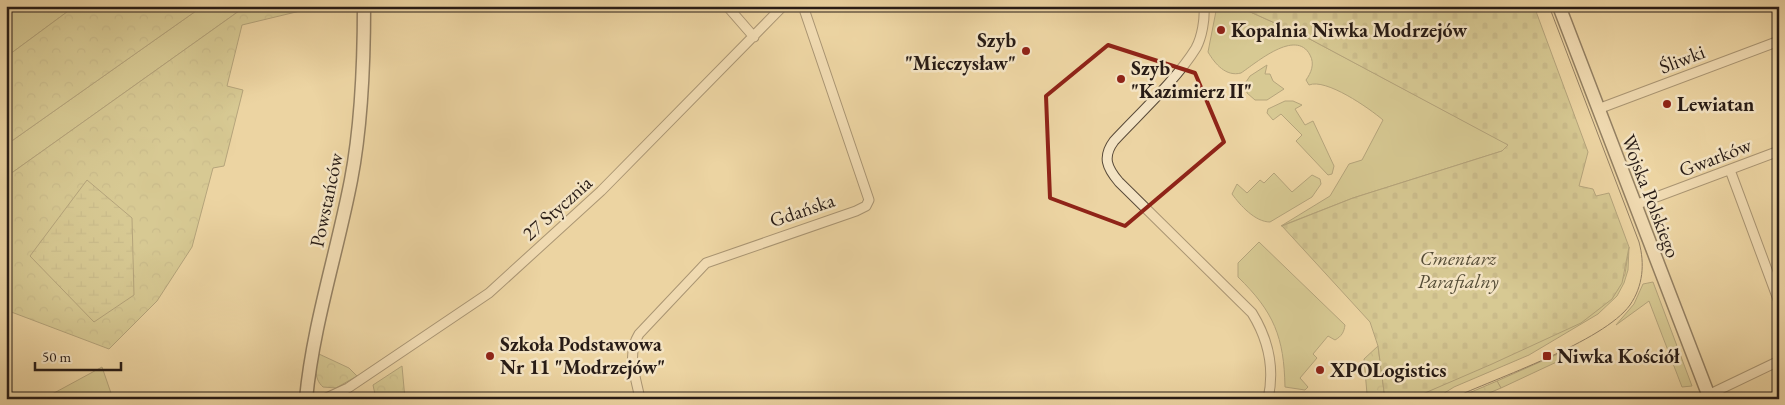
<svg xmlns="http://www.w3.org/2000/svg" width="1785" height="405" viewBox="0 0 1785 405" font-family="'EB Garamond',serif">
<style>
.grass{fill:#bcbc82;stroke:#726c4c}
.forest{fill:url(#forest-crowns);stroke:#726c4c}
.wetland{fill:url(#wetland-marsh);stroke:#726c4c}
.cemetery{fill:url(#cemetery-stones);stroke:#726c4c}
.lines{fill:none;stroke-linecap:round;stroke-linejoin:round}
.street-casing{stroke:#594a39;stroke-width:11}
.secondary-casing{stroke:#281c16;stroke-width:15}
.street{stroke:#f3e3c3;stroke-width:9}
.secondary{stroke:#f3e3c3;stroke-width:12}
.tram{stroke:#281c16;stroke-width:1}
.marked{fill:none;stroke:#8f2418;stroke-width:4;stroke-linejoin:round}
.poi-dot{fill:#8f2418;stroke:#f3e3c3;stroke-width:2}
.labels{text-anchor:middle;stroke-width:5;stroke-linejoin:round;paint-order:stroke}
.poi-label{font-size:20px;font-weight:bold;fill:#281c16;stroke:#f3e3c3;text-anchor:start}
.street-label{font-size:20px;fill:#281c16;stroke:#f3e3c3}
.park-label{font-size:20px;font-style:italic;fill:#544c36;stroke:#f3e3c3}
</style>
<defs>
<pattern id="forest-crowns" width="20" height="18" patternUnits="userSpaceOnUse" patternTransform="scale(1.25)"><rect width="20" height="18" fill="#bcbc82"/><path d="M2 6a3 3 0 1 1 6 0M12 15a3 3 0 1 1 6 0" fill="none" stroke="#a2a170"/></pattern>
<pattern id="wetland-marsh" width="20" height="14" patternUnits="userSpaceOnUse" patternTransform="scale(1.25)"><rect width="20" height="14" fill="#bcbc82"/><path d="M1 5h8M5 5V1M11 12h8M15 12V8" fill="none" stroke="#a2a170"/></pattern>
<pattern id="cemetery-stones" width="16" height="16" patternUnits="userSpaceOnUse" patternTransform="scale(1.25)"><rect width="16" height="16" fill="#bcbc82"/><path d="M2 7V4a2 2 0 0 1 4 0v3zM10 15v-3a2 2 0 0 1 4 0v3z" fill="#a2a170"/></pattern>
</defs>
<rect width="100%" height="100%" fill="#ecd4a3"/>
<filter id="stains"><feTurbulence type="fractalNoise" baseFrequency=".004" numOctaves="4"/><feColorMatrix values="0 0 0 0 .2 0 0 0 0 .09 0 0 0 0 .02 0 0 0 .5 -.17"/></filter>
<radialGradient id="worn" r=".72"><stop offset=".6" stop-color="#630" stop-opacity="0"/><stop offset="1" stop-color="#630" stop-opacity=".3"/></radialGradient>
<!-- grass -->
<path class="grass" d="M10 6H75L6 57V9Z
M203 6H246L6 177V145Z
M1217 6H1237L1306 37 1509 145 1502 151 1353 198 1281 226 1330 196 1349 164 1362 160 1383 120C1369 108 1326 78 1309 85L1306 80C1311 73 1315 64 1310 55 1296 28 1256 63 1241 73 1226 77 1215 64 1208 52Z
M1267 65 1265 74H1270L1273 81 1284 89 1267 100H1255L1247 93 1246 82 1250 76Z
M1285 101H1293L1302 105 1295 109 1305 125 1313 121 1334 166 1332 174 1328 175 1296 141 1302 135 1281 114 1273 120 1267 113 1268 109Z
M1274 173 1292 192 1312 175 1320 179 1321 184 1312 197 1270 222C1255 222 1240 205 1232 194L1237 184 1247 193 1260 180 1264 183Z
M1259 242 1345 325C1344 332 1342 336 1335 340L1328 336 1313 354 1317 358 1300 378 1308 387 1305 390 1285 387C1284 337 1274 312 1238 277V263Z
M1629 247 1628 270 1624 283 1617 296 1598 314 1529 355 1454 387 1435 399H1411L1581 322 1612 298 1618 289 1625 274Z
M1653 282 1692 386 1682 387 1649 301 1616 325 1634 304 1643 284Z
M1574 347 1578 352 1501 388 1497 381Z
M102 367 113 399H43Z"/>
<!-- forest -->
<path class="forest" d="M75 6H203L6 145V57Z
M246 6H321L242 25 227 86 243 90 224 166 213 168 192 247 157 301 109 349 6 310V177Z
M1378 346 1385 399H1374L1367 394 1364 359Z
M319 354 349 368 357 376 336 388 323 387C313 378 316 366 319 354Z
M402 366 405 399H376L373 385Z
M1497 381 1501 388 1475 399H1455Z"/>
<!-- wetland -->
<path class="wetland" d="M87 180 132 218 134 295 94 322 30 256Z"/>
<!-- cemetery -->
<path class="cemetery" d="M1237 6H1534L1588 152 1579 186 1593 189 1596 196 1609 193 1629 247 1622 283 1612 299 1581 323 1492 364 1411 399H1385L1378 346 1370 322 1282 226 1353 198 1502 151 1508 145 1306 37Z"/>
<g class="lines">
<!-- street casing -->
<g class="street-casing">
<path id="street" d="M727 6 754 37
M1204 6C1205 19 1202 37 1196 48 1177 79 1139 114 1114 141 1102 157 1107 168 1119 182L1252 313C1268 339 1275 368 1268 399
M1598 109 1779 41
M1730 170 1779 302
M1635 205 1779 151
M1708 395 1779 361
M324 399 348 388 489 293 601 191 783 6
M640 399C636 377 626 355 639 334L706 263 856 211 866 206 869 200 803 6"/>
</g>
<!-- secondary casing -->
<g class="secondary-casing">
<path id="secondary" d="M1559 6 1710 399
M306 399C313 325 337 253 351 180 362 123 364 64 364 6"/>
</g>
<!-- street -->
<use href="#street" class="street"/>
<!-- secondary -->
<use href="#secondary" class="secondary"/>
<!-- tram -->
<path class="tram" d="M1451 399C1496 378 1603 342 1630 305 1643 286 1645 264 1639 242L1549 6"/>
</g>
<!-- marked area -->
<path d="M0 0H1785V405H0ZM1108 45 1195 73 1224 142 1125 226 1050 198 1046 96Z" fill="#ecd4a3" fill-opacity=".55" fill-rule="evenodd"/>
<path class="marked" d="M1108 45 1195 73 1224 142 1125 226 1050 198 1046 96Z"/>
<!-- markers -->
<g class="poi-dot">
<circle cx="1221" cy="30" r="5"/>
<circle cx="1026" cy="51" r="5"/>
<circle cx="1121" cy="79" r="5"/>
<circle cx="1667" cy="104" r="5"/>
<circle cx="490" cy="356" r="5"/>
<rect x="1542" y="351" width="10" height="10" rx="2.5"/>
<circle cx="1320" cy="370" r="5"/>
</g>
<g class="labels">
<!-- poi labels -->
<g class="poi-label">
<text x="1231" y="37">Kopalnia Niwka Modrzejów</text>
<text x="1016" y="47" text-anchor="end">Szyb<tspan x="1016" dy="23">"Mieczysław"</tspan></text>
<text x="1131" y="75">Szyb<tspan x="1131" dy="23">"Kazimierz II"</tspan></text>
<text x="1677" y="111">Lewiatan</text>
<text x="500" y="351">Szkoła Podstawowa<tspan x="500" dy="23">Nr 11 "Modrzejów"</tspan></text>
<text x="1557" y="363">Niwka Kościół</text>
<text x="1330" y="377">XPOLogistics</text>
</g>
<!-- street labels -->
<g class="street-label">
<text transform="translate(1682 59) rotate(-21)" y="7">Śliwki</text>
<text transform="translate(1715 157) rotate(-21)" y="7">Gwarków</text>
<text transform="translate(1651 196) rotate(69)" y="7">Wojska Polskiego</text>
<text transform="translate(326 200) rotate(-78)" y="7">Powstańców</text>
<text transform="translate(557 208) rotate(-42)" y="7">27 Stycznia</text>
<text transform="translate(802 210) rotate(-19)" y="7">Gdańska</text>
</g>
<!-- park labels -->
<g class="park-label">
<text x="1458" y="265">Cmentarz<tspan x="1458" dy="23">Parafialny</tspan></text>
</g>
</g>
<!-- margin -->
<rect width="1785" height="405" fill="none" stroke="#ecd4a3" stroke-width="25"/>
<rect x="8" y="8" width="1770" height="390" fill="none" stroke="#281c16" stroke-width="2.5"/>
<rect x="12" y="12" width="1760" height="380" fill="none" stroke="#281c16"/>
<!-- scale -->
<path d="M35 362v8h86v-8" fill="none" stroke="#281c16" stroke-width="2.5"/>
<text x="42" y="362" font-size="15" fill="#281c16" stroke="#f3e3c3" stroke-width="4" paint-order="stroke">50 m</text>
<rect width="100%" height="100%" filter="url(#stains)"/>
<rect width="100%" height="100%" fill="url(#worn)"/>
</svg>
